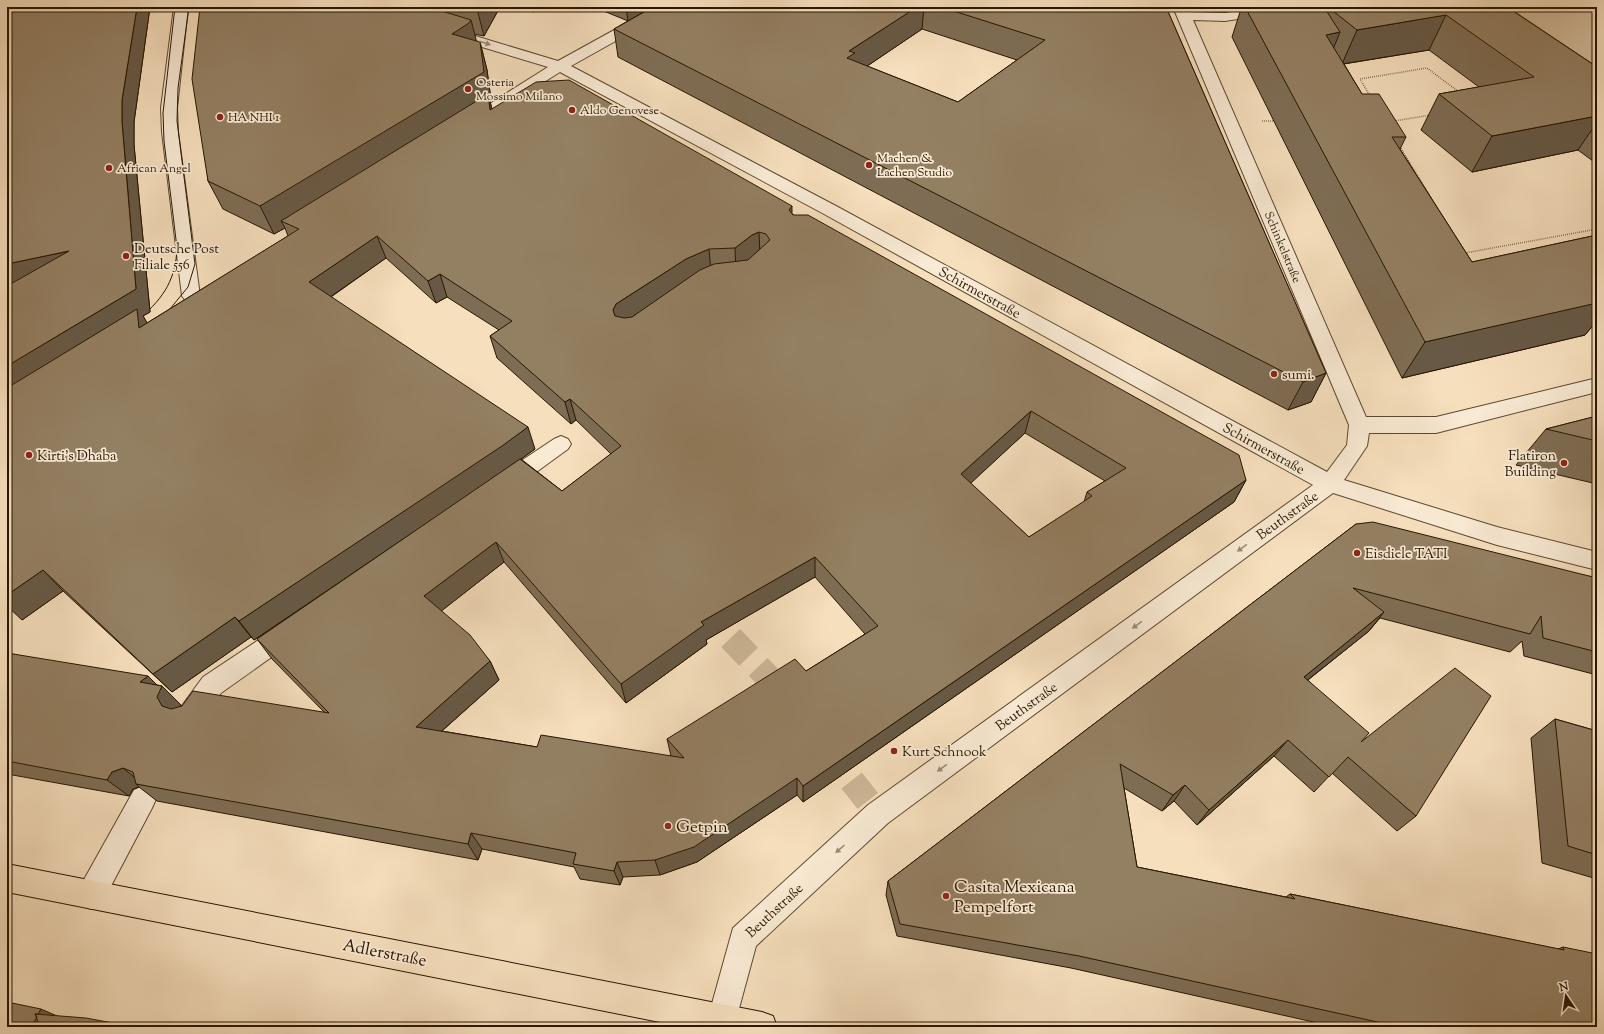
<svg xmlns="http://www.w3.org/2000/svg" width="1604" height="1034" viewBox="0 0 1604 1034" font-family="'Sorts Mill Goudy',serif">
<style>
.green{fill:#d3bd9d;stroke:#7e6a4e}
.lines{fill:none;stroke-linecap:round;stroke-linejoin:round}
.minor-tunnel{stroke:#cdb797;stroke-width:26;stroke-dasharray:26 14;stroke-linecap:butt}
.minor-casing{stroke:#5c482f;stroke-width:2}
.major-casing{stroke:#281600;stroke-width:2}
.path{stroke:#281600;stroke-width:1.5;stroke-dasharray:0.5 1.5;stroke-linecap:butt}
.minor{fill:#f9ead4;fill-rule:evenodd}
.major{fill:#f6dfbd;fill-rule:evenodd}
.tram{stroke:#281600;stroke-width:1}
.wall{fill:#7e6d54;stroke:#281600;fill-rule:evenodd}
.shaded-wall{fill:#675945;stroke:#281600}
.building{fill:#937f62;stroke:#281600;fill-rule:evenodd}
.oneway{fill:#9b8b75}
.poi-dot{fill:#8f2418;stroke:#f9ead4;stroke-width:1.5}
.labels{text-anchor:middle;stroke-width:3.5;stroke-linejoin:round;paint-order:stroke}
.far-poi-label{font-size:12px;fill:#281600;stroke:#f9ead4;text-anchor:start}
.far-street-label{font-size:12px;fill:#281600;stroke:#f9ead4}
.poi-label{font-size:14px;fill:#281600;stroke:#f9ead4;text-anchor:start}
.street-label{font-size:14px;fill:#281600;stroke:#f9ead4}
.near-poi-label{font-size:17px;fill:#281600;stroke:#f9ead4;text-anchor:start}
.near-street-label{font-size:17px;fill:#281600;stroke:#f9ead4}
</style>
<rect width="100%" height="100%" fill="#f6dfbd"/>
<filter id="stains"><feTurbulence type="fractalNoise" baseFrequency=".005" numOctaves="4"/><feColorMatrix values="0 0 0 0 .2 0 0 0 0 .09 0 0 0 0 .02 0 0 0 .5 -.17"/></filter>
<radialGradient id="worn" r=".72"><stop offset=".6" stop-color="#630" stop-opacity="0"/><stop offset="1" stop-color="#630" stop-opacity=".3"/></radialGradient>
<!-- green -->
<path class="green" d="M1508 7H1597V67Z"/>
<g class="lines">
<!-- minor-tunnel -->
<path class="minor-tunnel" d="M703 609 788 698
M827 749 878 814"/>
<!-- minor casing -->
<g class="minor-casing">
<path id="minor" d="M174 7H188L177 108 178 132 200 296 197 300 191 302 185 300 182 296 162 132 161 108Z
M656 7H673L671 10 571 66 836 206 1327 472 1347 445 1349 425 1173 7H1187L1189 12 1225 13 1264 7H1297L1295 10 1290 11 1225 21 1193 20 1366 417H1436L1597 378V392L1436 433H1369L1367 446 1344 480 1497 527 1597 552V570L1497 545 1333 493 888 823 756 946 734 1027H712L708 1018 733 928 868 805 1313 485 824 214 560 72 471 128H461L458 125 461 122 548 67 442 35 440 32 442 29H452L558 61Z
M561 436 568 439 571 444 568 449 513 489 505 491 497 489 494 483 497 477 554 439Z
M289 622 297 625 301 632 297 639 221 693 199 723 190 726 181 723 177 715 181 707 203 677 281 625Z
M143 786 152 790 156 799 152 808 101 905 91 909 81 905 77 895 81 885 134 790Z"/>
</g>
<!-- major casing -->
<g class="major-casing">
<path id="major" d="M7 864 762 1012 773 1016 777 1027H685L7 892Z"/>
</g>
<!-- path -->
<path class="path" d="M1584 7 1597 15
M1370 96 1360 79 1427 68 1459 92
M1262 121H1275
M1394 121 1431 115
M1399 145 1436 206
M1465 253 1597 229"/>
<!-- minor -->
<use href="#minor" class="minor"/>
<!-- major -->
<use href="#major" class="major"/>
<!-- tram -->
<path class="tram" d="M165 315 188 287 195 264 177 121 178 88 189 7
M141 317C164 298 176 278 177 248L164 141 163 113 175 7"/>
</g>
<!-- wall -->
<path class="wall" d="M22 7H150L134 122V145L150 312 143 316 147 323 288 236 285 228 274 234 223 209 208 181 200 7H500L484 36 474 34 476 41 480 42 487 70 491 100 490 101 492 109 792 214 1246 480 1234 502 803 802 797 795 697 862 660 875 623 877 620 885 580 879 574 867 482 849 478 860 157 801 139 787 133 789 129 796 7 774V653L162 686 181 705 180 706 325 713 272 659 257 639 328 590 254 640 251 637 172 692 63 591 22 620ZM386 258 436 303 447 297 499 330 490 336 497 358 571 424 576 420 611 454 562 491 521 459 535 449 331 297ZM1025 433 1105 481 1087 492 1084 502 1029 537 970 483ZM504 562 626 703 707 644 706 640 815 577 865 634 806 671 667 739 671 756 537 747 442 731 499 680 490 661 441 611Z
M524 7H544L539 8 533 12Z
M594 7H1166L1326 373 1311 402 1288 410 618 57 614 29 642 13 628 21ZM922 29 1017 60 958 102 867 66Z
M1231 7H1507L1597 67V164L1578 150 1472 172 1421 130 1439 94 1479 87 1429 50 1344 64 1362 94 1406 137 1400 149 1472 262 1597 235V322L1595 323 1585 335 1402 378 1232 37 1241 9 1232 10Z
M1597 416V484L1516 465 1546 429Z
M1356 524 1597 578V675L1524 656 1522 641 1510 652 1380 618 1369 631 1308 680 1361 742 1416 816 1397 831 1332 773 1314 792 1274 756 1197 825 1174 801 1162 811 1124 788 1137 867 1286 897 1290 894 1558 949 1563 947 1597 1027H1336L1071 968 897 936 886 895 888 881Z
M1555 719 1597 731V879L1542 863 1531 738Z"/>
<!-- shaded-wall -->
<path class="shaded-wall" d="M137 7H150L134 122V145L150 312 143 316 152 331 7 399V366L136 289 122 122V100Z
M478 7H500L484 36 477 9Z
M532 7H544L539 8 533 12Z
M626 7H641L642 13 628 21Z
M917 7H924L922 29 854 75 847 58 849 51Z
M1234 7H1242L1241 9 1232 10Z
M1446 15 1429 50 1342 64 1357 30Z
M471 20 478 47 452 34Z
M1340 32 1326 67V35Z
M480 42 487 70 491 100 490 101 493 116 281 221 285 228 274 234 260 206Z
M1597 116V122L1578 150 1472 172 1492 136Z
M792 206V228L789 210Z
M759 232 760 255 736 271 735 248 752 235Z
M377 236 386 258 320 304 309 282Z
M709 249 711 272 618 332 613 310 616 304 686 259Z
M69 251 7 290V264Z
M440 274 447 297 436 303 428 281Z
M1597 301V322L1595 323 1585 335 1402 378 1425 342Z
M1326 373 1311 402 1288 410 1303 382Z
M570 399 576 420 571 424 565 402Z
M1031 411 1025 433 957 496 961 474Z
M528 427 535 449 510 467 254 640 239 621Z
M1246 480 1234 502 803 802V786Z
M496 542 504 562 435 616 424 596Z
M815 557V577L706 640 707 644 626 703 621 684 701 622Z
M43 570 63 591 22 620 7 606V595Z
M1384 612 1369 631 1290 694 1304 677Z
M235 617 251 637 172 692 153 674Z
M490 661 499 680 427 744 416 727Z
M148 676 161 689 162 686 181 705 176 716 162 706 140 682Z
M1288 740 1274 756 1197 825 1209 810Z
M123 768 144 785 136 784 139 787 133 789 129 796 107 780 112 772Z
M797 778V795L697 862 660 875 655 860Z
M1185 785 1174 801 1162 811 1173 795Z
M471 833 482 849 478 860 468 844Z
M617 862 623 877 620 885 614 871Z
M41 1009 64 1019 59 1027H31Z"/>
<!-- building -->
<path class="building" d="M22 7H137L122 100V122L136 289 7 366V286L69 251 7 264V12Z
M200 7H429L471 20 469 23 452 34 480 42 484 72 260 206 208 181 192 79Z
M470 7H478L477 9Z
M653 7H917L849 51 855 53 847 58 958 102 1045 40 941 7H1166L1326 373 1303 382 614 29Z
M1245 7H1324L1340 32 1326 35 1362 94H1379L1406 137H1392L1472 262 1597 235V303L1425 342Z
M1328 7H1507L1597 67V116L1492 136 1439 94 1534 77 1446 15 1357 30Z
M569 80 792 206 789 210 793 215H808L1239 455 1246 480 803 786 797 778 694 847 655 860 617 862 614 871 573 864 576 853 471 833 468 844 136 784 133 772 123 768 112 772 107 780 7 761V653L148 676 140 682 162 686 157 697 162 706 171 709 182 706 193 691 329 713 257 639 520 459 562 491 621 446 570 399 565 402 490 336 512 321 440 274 428 281 377 236 309 282 528 427 502 446 239 621 235 617 153 674 43 570 7 595V388L137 309 139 328 299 229 281 221 488 94 490 110 536 82ZM759 232 766 234 770 240 748 260 714 264 700 270 632 317 624 318 615 316 613 310 616 304 686 259 709 249 735 248 752 235ZM1031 411 1126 468 1087 492 1092 496 1029 537 961 474ZM496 542 621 684 704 625 701 622 815 557 878 626 806 671 795 659 667 739 684 758 541 735 537 747 416 727 490 661 470 635 424 596Z
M1597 416V441L1546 429Z
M1373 522 1597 578V652L1543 638 1541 616 1530 634 1353 588 1384 612 1304 677 1369 733 1361 742 1455 668 1491 696 1416 816 1348 757 1329 777 1288 740 1209 810 1185 785 1173 795 1120 764 1137 867 1295 899 1290 894 1564 950 1563 947 1597 954V1027H1400L1079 956 900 924 888 881 1356 524Z
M1555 719 1597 731V855L1568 846Z
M7 1002 41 1009 38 1014H35L37 1017 31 1027H7Z
M35 1014 86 1018 134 1027H40Z"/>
<!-- one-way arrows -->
<defs><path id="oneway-solid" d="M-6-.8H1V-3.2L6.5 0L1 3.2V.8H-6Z"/></defs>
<g class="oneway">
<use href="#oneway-solid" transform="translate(485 43) rotate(17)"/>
<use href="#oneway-solid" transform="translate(1242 548) rotate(144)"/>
<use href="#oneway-solid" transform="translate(1137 625) rotate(144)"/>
<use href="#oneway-solid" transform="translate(942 768) rotate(144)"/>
<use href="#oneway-solid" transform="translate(840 849) rotate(138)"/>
</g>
<!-- markers -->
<g class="poi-dot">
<circle cx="468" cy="89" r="4"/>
<circle cx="572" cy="110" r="4"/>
<circle cx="220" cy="117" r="4"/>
<circle cx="869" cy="165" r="4"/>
<circle cx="109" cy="168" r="4"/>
<circle cx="126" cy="256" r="4"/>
<circle cx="1274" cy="374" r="4"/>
<circle cx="29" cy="455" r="4"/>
<circle cx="1564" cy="463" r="4"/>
<circle cx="1357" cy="553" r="4"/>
<circle cx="894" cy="751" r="4"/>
<circle cx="668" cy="826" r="4"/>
<circle cx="946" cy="896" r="4"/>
</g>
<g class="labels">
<!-- far-poi labels -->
<g class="far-poi-label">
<text x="476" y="86">Osteria<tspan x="476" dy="14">Mossimo Milano</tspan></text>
<text x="580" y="114">Aldo Genovese</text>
<text x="228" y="121">HA NHI 1</text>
<text x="877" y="162">Machen &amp;<tspan x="877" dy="14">Lachen Studio</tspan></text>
<text x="117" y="172">African Angel</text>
</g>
<!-- far-street labels -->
<g class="far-street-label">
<text transform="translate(1283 247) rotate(67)" y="4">Schinkelstraße</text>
</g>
<!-- poi labels -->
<g class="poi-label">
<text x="134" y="253">Deutsche Post<tspan x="134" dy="16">Filiale 556</tspan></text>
<text x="1282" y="379">sumi.</text>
<text x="37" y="460">Kirti's Dhaba</text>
<text x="1556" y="460" text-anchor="end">Flatiron<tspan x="1556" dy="16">Building</tspan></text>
<text x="1365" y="558">Eisdiele TATI</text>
<text x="902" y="756">Kurt Schnook</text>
</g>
<!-- street labels -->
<g class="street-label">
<text transform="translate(980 292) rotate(29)" y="5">Schirmerstraße</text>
<text transform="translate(1264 448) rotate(29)" y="5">Schirmerstraße</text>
<text transform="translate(1287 515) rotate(-36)" y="5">Beuthstraße</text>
<text transform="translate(1026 706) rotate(-36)" y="5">Beuthstraße</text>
<text transform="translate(774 910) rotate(-43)" y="5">Beuthstraße</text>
</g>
<!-- near-poi labels -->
<g class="near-poi-label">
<text x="676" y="832">Getpin</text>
<text x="954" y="892">Casita Mexicana<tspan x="954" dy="20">Pempelfort</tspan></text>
</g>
<!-- near-street labels -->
<g class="near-street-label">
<text transform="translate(385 952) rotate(11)" y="6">Adlerstraße</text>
</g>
</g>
<!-- margin -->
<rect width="1604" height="1034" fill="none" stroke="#f6dfbd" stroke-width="24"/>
<rect x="8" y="8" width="1588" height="1018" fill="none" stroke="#281600" stroke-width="2"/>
<rect x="12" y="12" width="1580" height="1010" fill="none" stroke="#281600"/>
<!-- north arrow -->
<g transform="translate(1566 996) rotate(347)" stroke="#f9ead4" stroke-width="3" paint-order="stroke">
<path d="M0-3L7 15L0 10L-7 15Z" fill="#281600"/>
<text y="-6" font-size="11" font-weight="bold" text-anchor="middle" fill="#281600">N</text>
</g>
<rect width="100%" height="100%" filter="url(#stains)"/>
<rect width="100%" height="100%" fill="url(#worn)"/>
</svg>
